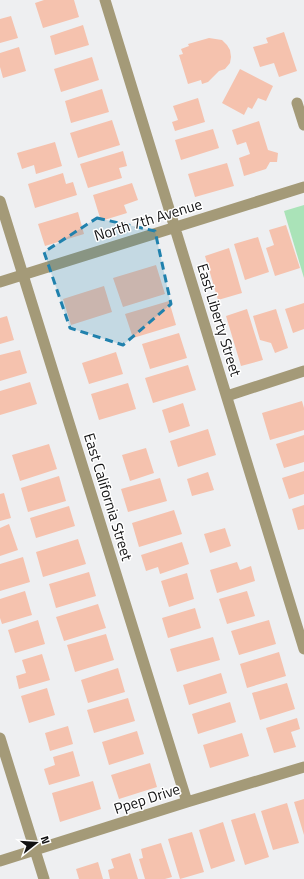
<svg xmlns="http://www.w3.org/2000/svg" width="304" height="879" viewBox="0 0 304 879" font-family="'Titillium Web',sans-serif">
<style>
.green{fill:#aae3b8}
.building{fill:#f5c2ae}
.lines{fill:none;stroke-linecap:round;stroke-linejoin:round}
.minor{stroke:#a49a78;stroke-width:11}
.marked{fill:#2081ad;fill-opacity:0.2;stroke:#2081ad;stroke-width:3;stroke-dasharray:8 5;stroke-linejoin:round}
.labels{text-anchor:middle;stroke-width:3;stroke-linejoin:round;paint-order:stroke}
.street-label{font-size:15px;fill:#111112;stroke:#fff}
</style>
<rect width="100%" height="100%" fill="#eeeff1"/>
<!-- green -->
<path class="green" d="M304 205V278L284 211Z"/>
<!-- building -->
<path class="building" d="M44 0H74L79 17 43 28 35 3Z
M11 16 18 38 0 43V19Z
M83 25 89 45 55 55 50 36Z
M284 32 297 71 279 77 274 63 260 67 253 47 268 43 266 38Z
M209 38 222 40 227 45 230 50 231 57 230 63 225 69 219 71 208 82 202 84 201 80 188 84 179 55 183 54 181 49 189 46 188 44Z
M19 47 26 71 3 78 0 67V53Z
M92 57 99 80 61 92 54 69Z
M240 69 273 86 266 101 258 98 252 109 248 107 244 115 222 103Z
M102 89 109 112 71 123 65 101Z
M198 98 205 122 175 131 172 122 178 120 173 106Z
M112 120 120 145 78 158 70 133Z
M259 121 268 150 278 153 277 162H270L266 169 244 176 239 158 250 154 246 142 237 145 232 130Z
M213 129 219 148 181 160 175 140Z
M55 142 62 166 36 174 34 165 22 169 17 153Z
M123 151 127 166 119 168 122 178 88 188 80 164Z
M227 163 234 186 195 197 188 174Z
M63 173 66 184 73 182 77 195 35 208 28 184Z
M132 183 138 200 124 205 127 213 101 221 93 195Z
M78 212 84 234 45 246 38 224Z
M286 225 300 268 275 276 266 248 274 245 269 230Z
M258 237 269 272 245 280 234 244Z
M229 248 242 293 218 300 205 256Z
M156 265 165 294 123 307 113 278Z
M104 286 112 312 71 325 63 299Z
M169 301 176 325 133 338 125 314Z
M304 303V329L293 333 285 309Z
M247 309 263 360 241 366 226 316Z
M276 309 288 348 275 353 271 343 260 340 253 316Z
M7 316 14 340 0 344V318Z
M179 333 187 358 150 369 142 344Z
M20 350 27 373 0 381V355Z
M116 352 123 374 89 384 82 363Z
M188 365 196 390 153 403 145 378Z
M30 382 37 404 0 415V391Z
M128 383 136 409 99 420 91 394Z
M302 401 304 408V430L270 440 262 413Z
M183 403 190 426 169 433 162 410Z
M208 429 216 455 178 467 170 441Z
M304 435V462L284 468 276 444Z
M49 444 57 469 20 481 12 455Z
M146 448 154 473 130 481 122 455Z
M304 471V494L289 499 282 478Z
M208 472 214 490 192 496 187 479Z
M59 476 66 501 28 512 21 488Z
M160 478 167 501 128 512 121 489Z
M4 493 11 518 0 521V494Z
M304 505V529L298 530 292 509Z
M69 506 75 526 36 538 30 518Z
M174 510 182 534 139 547 132 523Z
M9 524 18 550 0 556V528Z
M225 528 231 546 210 553 204 534Z
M78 539 86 564 43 577 36 552Z
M182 542 189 564 160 574 158 567 146 571 141 555Z
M23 557 30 582 0 591V564Z
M237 562 240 570 251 566 255 581 217 593 210 570Z
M89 572 96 596 56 608 49 584Z
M187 573 194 599 169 607 161 581Z
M25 591 32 615 2 624 0 618V599Z
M247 591 255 616 227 624 219 599Z
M98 604 106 628 64 641 56 617Z
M195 608 201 628 168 638 162 618Z
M38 620 45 644 15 653 8 630Z
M269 620 276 644 239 655 231 631Z
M106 634 114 660 75 672 67 645Z
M213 637 220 660 177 672 170 649Z
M279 652 286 676 247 688 240 664Z
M42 654 50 680 19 689 16 676 26 673 22 660Z
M118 668 125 692 88 703 81 680Z
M221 673 227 693 189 705 183 685Z
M287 683 295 709 260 720 252 693Z
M47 688 55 715 29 723 21 696Z
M128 698 135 721 94 733 87 710Z
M230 702 236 722 198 734 192 714Z
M297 718 300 729 291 732 296 747 274 753 266 728Z
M68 726 73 744 50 751 45 733Z
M137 731 144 754 109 765 102 742Z
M242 733 249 756 210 768 203 745Z
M73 751 80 776 49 785 44 769 55 765 53 757Z
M150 763 157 787 119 799 111 775Z
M93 781 101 809 60 822 52 793Z
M304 799V835L294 802Z
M287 803 299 843 273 850 261 811Z
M255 813 269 857 245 865 231 820Z
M223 822 235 861 211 869 199 830Z
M192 832 204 872 180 879 168 839Z
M161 843 172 877 165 879H145L139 859 143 858 141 849Z
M130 853 138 879H110L108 870 114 868 111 859Z
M98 862 103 879H79L76 869Z"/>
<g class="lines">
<!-- minor -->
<path class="minor" d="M105 0 304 649
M297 103 304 125
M0 201 187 802
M0 282 304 187
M227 396 304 371
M0 738 44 879
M0 861 187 802 304 767"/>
</g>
<!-- marked area -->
<path class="marked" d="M97 218 155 231 171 304 123 345 70 328 44 252Z"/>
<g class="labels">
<!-- street labels -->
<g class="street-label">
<text transform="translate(148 220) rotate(-17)" y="5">North 7th Avenue</text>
<text transform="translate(219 320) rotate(73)" y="5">East Liberty Street</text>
<text transform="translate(108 497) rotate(73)" y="5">East California Street</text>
<text transform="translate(147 799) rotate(-18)" y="5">Ppep Drive</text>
</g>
</g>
<!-- north arrow -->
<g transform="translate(36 843) rotate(73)" stroke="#ffffff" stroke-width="3" paint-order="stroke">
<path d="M0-3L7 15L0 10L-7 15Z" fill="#111112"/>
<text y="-6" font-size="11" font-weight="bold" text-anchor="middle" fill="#111112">N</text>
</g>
</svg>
